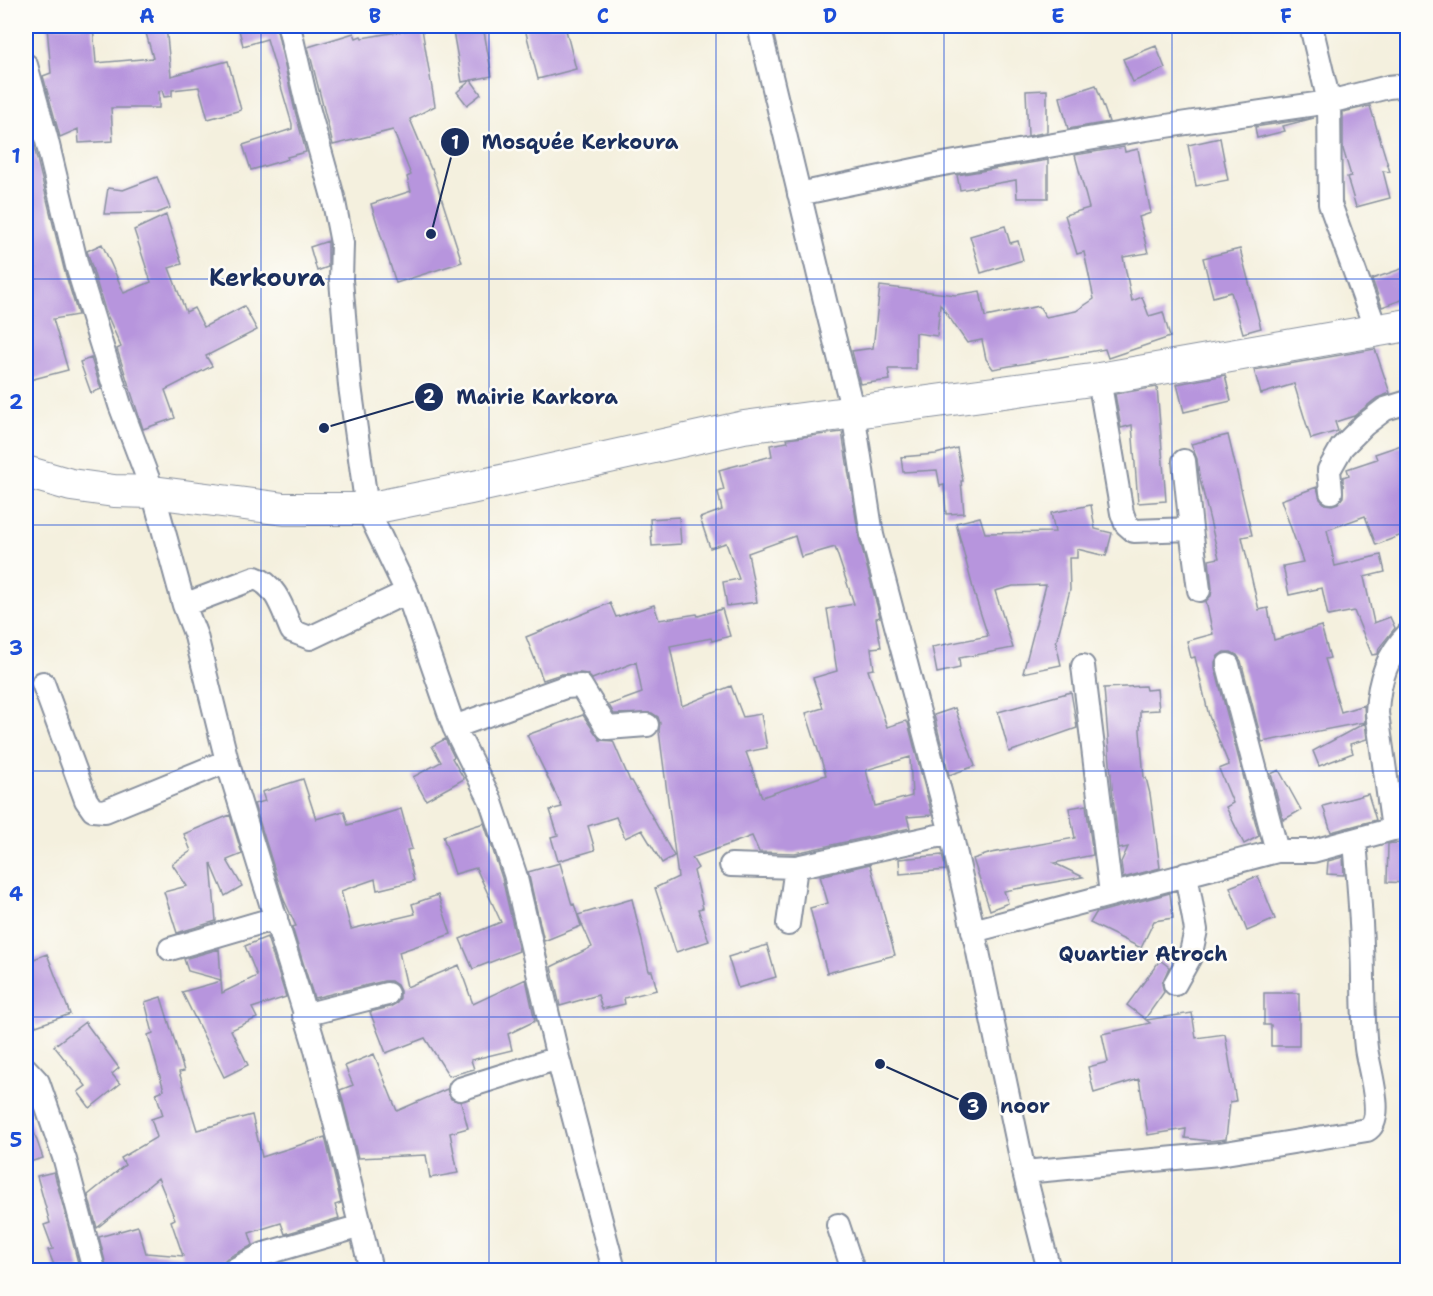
<svg xmlns="http://www.w3.org/2000/svg" width="1433" height="1296" viewBox="0 0 1433 1296" font-family="'Shantell Sans',sans-serif">
<style>
.building{fill:#b795dd;fill-rule:evenodd}
.lines{fill:none;stroke-linecap:round;stroke-linejoin:round}
.minor-casing{stroke:#88909e;stroke-width:26}
.secondary-casing{stroke:#88909e;stroke-width:34}
.minor{stroke:#fff;stroke-width:22}
.secondary{stroke:#fff;stroke-width:32}
.grid{fill:none;stroke:#1d4ed8;stroke-width:1.5;stroke-opacity:0.55}
.labels{text-anchor:middle;stroke-width:5;stroke-linejoin:round;paint-order:stroke}
.neighbourhood-label{font-size:20px;font-weight:bold;fill:#1b2f5e;stroke:#fdfcf7}
.district-label{font-size:24px;font-weight:bold;fill:#1b2f5e;stroke:#fdfcf7}
.leader{fill:none;stroke:#1b2f5e;stroke-width:2}
.callout-dot{fill:#1b2f5e;stroke:#fdfcf7;stroke-width:2}
.mark-label{font-size:18px;text-anchor:middle;font-weight:bold;fill:#fff}
.callout-label{font-size:20px;text-anchor:middle;font-weight:bold;fill:#1b2f5e;stroke:#fdfcf7;stroke-width:5;stroke-linejoin:round;paint-order:stroke}
.neatline{fill:none;stroke:#1d4ed8;stroke-width:2}
.grid-label{font-size:20px;text-anchor:middle;font-weight:bold;fill:#1d4ed8}
</style>
<rect width="100%" height="100%" fill="#fdfcf7"/>
<filter id="ink" filterUnits="userSpaceOnUse"><feTurbulence type="fractalNoise" baseFrequency=".0167" numOctaves="2"/><feDisplacementMap in="SourceGraphic" scale="12" xChannelSelector="R" yChannelSelector="G"/><feConvolveMatrix kernelMatrix="1 2 1 2 8 2 1 2 1" color-interpolation-filters="sRGB"/></filter>
<filter id="wash" filterUnits="userSpaceOnUse"><feTurbulence type="fractalNoise" baseFrequency=".008" numOctaves="4" result="noise"/><feDisplacementMap in="SourceGraphic" scale="24" xChannelSelector="R" yChannelSelector="G"/><feGaussianBlur stdDeviation="1.35" result="paint"/><feColorMatrix in="noise" values="0 0 0 0 0 0 0 0 0 0 0 0 0 0 0 0 0 1.4 0 .05"/><feComposite in="paint" operator="in"/></filter>
<g filter="url(#wash)">
<rect width="100%" height="100%" fill="#f4f0de"/>
<g id="blocks">
<!-- building -->
<path class="building" d="M47 26H93L96 63 153 58 144 26H166L171 76 228 61 241 110 208 119 199 87 172 90V96L164 97 162 90 159 91V108H111L113 141 79 143 78 129 60 137 43 76 51 73Z
M238 26H276L294 107 306 152 287 157 288 159 251 170 243 145 292 129V124L267 39 243 46Z
M483 26 492 76 462 82 453 31Z
M537 26H565L576 69 538 79 525 29Z
M415 29H422L435 106 410 119 431 169H432L462 262 396 283 371 204 411 191 407 177 411 175 393 130 333 145 308 47 354 33 356 38 361 36 362 38Z
M1156 46 1165 68 1133 82 1123 59Z
M471 80 481 94 467 105 457 92Z
M1096 85 1109 122 1068 129 1060 97Z
M1047 90V132L1028 136 1026 91Z
M1370 106 1390 172 1383 171 1390 198 1356 207 1347 177 1351 176 1343 149V112Z
M26 114 64 269 78 315 53 319 68 370 26 381V222L32 221 26 190Z
M1314 118 1283 126 1285 131 1257 138 1255 127Z
M1220 138 1228 180 1196 186 1188 145Z
M1124 147 1125 152 1138 149 1151 213 1139 217 1148 253 1123 257 1132 301 1142 297 1149 316 1163 312 1170 337 1108 358 1105 349 993 369 986 359 982 340 967 343 940 304 937 336 916 333V369H888L890 380 860 384 852 351 873 348 880 286 956 295 980 291 985 317 1039 306 1046 317 1076 311 1094 299 1084 252 1077 254 1065 215 1089 208 1075 155Z
M1048 160V198H1017L1016 180 960 190 957 175Z
M157 177 170 208 157 213 104 214 108 188 123 190Z
M166 215 182 264 169 268 186 312 194 308 204 327 244 306 257 330 206 356 212 366 165 390 175 418 143 429 117 349 121 347 105 310 87 251 102 244 124 293 151 282 134 230Z
M1005 226 1010 243 1018 241 1023 260 981 273 970 236Z
M328 241V267L317 271 310 247Z
M1240 249 1261 328 1243 333 1231 292 1213 297 1203 258Z
M1407 267V298L1382 307 1372 279Z
M1375 349 1390 393 1377 398 1354 416 1335 422 1338 431 1311 439 1294 384 1261 394 1254 370Z
M91 358 101 389 91 393 80 362Z
M1225 375 1231 401 1184 412 1177 384Z
M1157 387 1166 501 1138 503 1132 425 1121 428 1115 394Z
M842 432 859 537 880 617 876 618 881 647 871 648 874 669 868 670 887 727 906 721 908 723 932 815 907 817 910 828 795 853 759 852 752 836 692 858 698 868 694 871 703 908 698 909 709 941 676 952 655 888 678 877 659 731 660 723 658 717 652 713 614 714 609 705 642 693 636 662 592 679 587 674 580 673 561 674 543 680 526 637 610 603 616 617 654 605 659 620 697 614 698 616 722 609 730 636 712 641 711 638 670 646 682 706 731 686 743 717 761 714 767 748 746 752 762 797 826 775 806 713 823 708 813 678 837 671 827 609 854 604 835 547 801 557 795 536 748 553 757 602 727 606 723 582 739 579 726 543 710 548 700 518 722 510 718 492 724 490 719 470 772 456 770 445 788 442 787 439ZM910 757 912 796 875 806 866 770Z
M1228 435 1252 535 1242 537 1259 610 1268 608 1274 640 1321 626 1330 658 1325 659 1341 712 1364 705 1365 722 1262 742 1241 661 1237 655 1231 652H1224L1218 656 1215 662V668L1259 836 1244 844 1226 807 1233 803 1219 769 1229 765 1209 716 1195 657 1191 658 1187 641 1213 634 1206 601 1211 596 1212 589 1209 560 1219 558 1199 475 1197 459 1191 444Z
M1407 443V533L1376 545 1365 516 1327 530 1335 566 1381 555 1385 572 1364 577 1374 623 1390 617 1395 628 1379 648 1378 654 1372 655 1354 611 1328 616 1322 588 1289 595 1283 566 1303 562 1281 500 1317 487 1320 499 1325 504 1332 505 1338 503 1343 497V477L1349 475 1347 469 1377 459 1375 454Z
M957 448 963 481H961L964 513 946 514 944 485 940 486 937 470 903 472 901 457 936 454Z
M1091 505 1095 529 1112 533 1106 556 1077 549V558H1069L1070 590 1056 643 1061 665 1023 673 1046 585 1013 586 995 591 1013 648 959 658 960 668 937 673 932 647 988 636 975 596 956 523 980 517 985 533 1055 532 1051 513Z
M679 517 681 544 652 546 650 519Z
M1145 686 1146 690 1157 689 1159 710 1140 711V731L1144 778H1146L1150 794 1160 868 1123 878 1121 862 1128 847 1119 849 1112 788 1104 688Z
M1071 692 1077 728 1009 752 998 712Z
M955 708 975 766 949 775 934 715Z
M583 715 600 740 613 741 630 781H632L674 856 662 863 642 830 625 838 616 817 588 826 595 850 558 861 551 837 558 835 550 810 562 807 527 735Z
M1365 723 1367 739 1350 744 1353 753 1319 766 1313 751Z
M445 739 454 757 452 758 464 779 426 800 413 777 441 762 432 746Z
M1279 770 1301 810 1283 820 1271 774Z
M303 779 316 819 344 811 348 825 401 809 412 849 407 850 414 881 377 890 375 879 341 891 351 929 415 914 412 904 438 895 451 934 399 952 407 987 459 965 473 1004 526 979 535 1021 508 1034 512 1050 471 1060 474 1069 449 1076 425 1038 386 1053 370 1012 390 1007 397 1003 400 998V991L397 985 391 981H384L314 998 292 927 296 926 284 900 254 804 265 801 262 792Z
M1368 794 1376 820 1331 832 1323 806Z
M1086 805 1093 855 1054 863 1083 877 1004 891 1008 903 990 910 973 859 991 853 1075 838 1069 808Z
M230 815 242 854 227 860 242 886 225 896 211 863 216 921 177 933 164 892 187 886 172 864 191 851 184 834Z
M484 823 502 878 519 951 473 969 460 939 501 922 476 868 455 874 443 836Z
M1392 843 1407 844V883L1387 882 1388 844Z
M942 855 946 870 900 874 899 859Z
M1343 857 1344 875 1327 874 1328 861Z
M560 863 572 905 574 904 581 926 544 941 528 872Z
M870 864 895 955 827 973 810 908 828 903 820 876Z
M1258 876 1275 919 1247 931 1230 887Z
M1170 893 1173 918 1154 921 1141 948 1090 923 1096 913Z
M632 899 649 971H652L657 990 624 998 625 1004 602 1009 598 995 560 1006 551 967 592 947 578 915Z
M267 937 286 997 252 1008 257 1018 231 1030 248 1065 224 1077 182 992 221 981 222 993 257 976 245 946Z
M767 945 776 977 738 988 728 957Z
M219 949 221 980 188 971 184 959Z
M47 954 70 1014 36 1026 26 997V962Z
M1160 960 1169 967 1162 984 1164 992 1145 1019 1127 1005Z
M1264 993H1299V1046H1271V1025H1264Z
M161 997 184 1071 179 1072 197 1130 252 1115 262 1157 325 1137 341 1203 335 1205 339 1218 285 1234 281 1223 249 1233 253 1245 227 1258 222 1263 221 1270H132L131 1266 107 1270 99 1237 138 1226 146 1253 183 1256 171 1221 175 1219 158 1178 97 1228 88 1195 125 1165 121 1158 157 1137 151 1119 163 1115 156 1093 164 1090 148 1035 153 1033 145 1002Z
M1192 1013 1196 1038 1225 1034 1236 1101 1230 1102 1226 1139 1209 1141 1185 1138 1186 1129 1148 1135 1139 1079 1094 1093 1088 1067 1108 1062 1102 1034 1150 1023 1146 1020Z
M85 1022 119 1068 112 1074 120 1084 90 1108 78 1092 86 1086 54 1046Z
M374 1054 397 1111 447 1089 451 1099 461 1102 468 1128 450 1133 458 1173 430 1178 426 1155 358 1158 340 1090 353 1085 345 1066Z
M26 1115H28L43 1158 26 1163Z
M54 1172 80 1270H56L48 1250 53 1249 44 1225 50 1223 37 1176Z"/>
</g>
</g>
<g filter="url(#ink)">
<use href="#blocks" fill-opacity="0" stroke="#88909e" stroke-width="1.5"/>
<g class="lines">
<!-- minor casing -->
<g class="minor-casing">
<path id="minor" d="M289 26 307 104 333 197 342 243 341 280 350 386 367 509 407 592 454 727 490 799 515 874 558 1058 614 1270
M759 26 827 309 853 412 872 535 951 833 978 952 1024 1172 1049 1270
M1311 26 1329 102 1330 204 1376 330
M26 65 47 141 77 266 120 405 153 492 184 605 196 636 227 761 315 1046 339 1138 371 1270
M799 194 938 165 1146 129 1329 102 1388 87 1408 85
M1099 379 1122 513 1126 524 1134 531 1191 529 1199 590
M1184 461 1191 529
M1331 492 1329 470 1342 447 1364 425 1385 409 1408 402
M184 605 255 578C277 585 283 611 292 631L310 638 407 592
M1228 665 1277 851
M1083 666 1111 894
M43 683 86 800 93 810 105 811 227 761
M454 727 565 687 581 686 607 728 647 725
M1393 829 1377 713C1378 684 1387 655 1408 634
M731 865 796 867 951 833
M788 924 796 867
M973 931 1277 851H1313L1393 829 1408 827
M170 949 276 918
M1175 984 1190 957 1196 930 1186 874
M304 1015 387 994
M26 1069 38 1082 65 1160 94 1270
M460 1089 558 1058
M1024 1172 1219 1154 1367 1130C1386 1120 1368 1066 1366 1048 1362 1014 1364 980 1362 946 1361 911 1358 876 1355 841
M838 1225 853 1270
M234 1270 264 1254 361 1226"/>
</g>
<!-- secondary casing -->
<g class="secondary-casing">
<path id="secondary" d="M26 472 71 485 114 491 153 492 284 509H367L470 488 744 427 1099 379 1408 325"/>
</g>
<!-- minor -->
<use href="#minor" class="minor"/>
<!-- secondary -->
<use href="#secondary" class="secondary"/>
</g>
</g>
<!-- grid -->
<path class="grid" d="M261 26V1270M489 26V1270M716 26V1270M944 26V1270M1172 26V1270M26 279H1408M26 525H1408M26 771H1408M26 1017H1408"/>
<g class="labels">
<!-- neighbourhood labels -->
<g class="neighbourhood-label">
<text x="1143" y="961">Quartier Atroch</text>
</g>
<!-- district labels -->
<g class="district-label">
<text x="267" y="286">Kerkoura</text>
</g>
</g>
<!-- callouts -->
<path class="leader" d="M431 234L455 142M324 428L429 397M880 1064L973 1106"/>
<g class="callout-dot">
<circle cx="431" cy="234" r="6"/>
<circle cx="324" cy="428" r="6"/>
<circle cx="880" cy="1064" r="6"/>
<circle cx="455" cy="142" r="15"/>
<circle cx="429" cy="397" r="15"/>
<circle cx="973" cy="1106" r="15"/>
</g>
<g class="mark-label">
<text x="455" y="149">1</text>
<text x="429" y="403">2</text>
<text x="973" y="1113">3</text>
</g>
<g class="callout-label">
<text x="580" y="149">Mosquée Kerkoura</text>
<text x="537" y="404">Mairie Karkora</text>
<text x="1025" y="1113">noor</text>
</g>
<!-- margin -->
<rect width="1433" height="1296" fill="none" stroke="#fdfcf7" stroke-width="66"/>
<rect x="33" y="33" width="1367" height="1230" class="neatline"/>
<g class="grid-label">
<text x="147" y="23">A</text>
<text x="375" y="23">B</text>
<text x="603" y="23">C</text>
<text x="830" y="23">D</text>
<text x="1058" y="23">E</text>
<text x="1286" y="23">F</text>
<text x="16" y="163">1</text>
<text x="16" y="409">2</text>
<text x="16" y="655">3</text>
<text x="16" y="901">4</text>
<text x="16" y="1147">5</text>
</g>
</svg>
